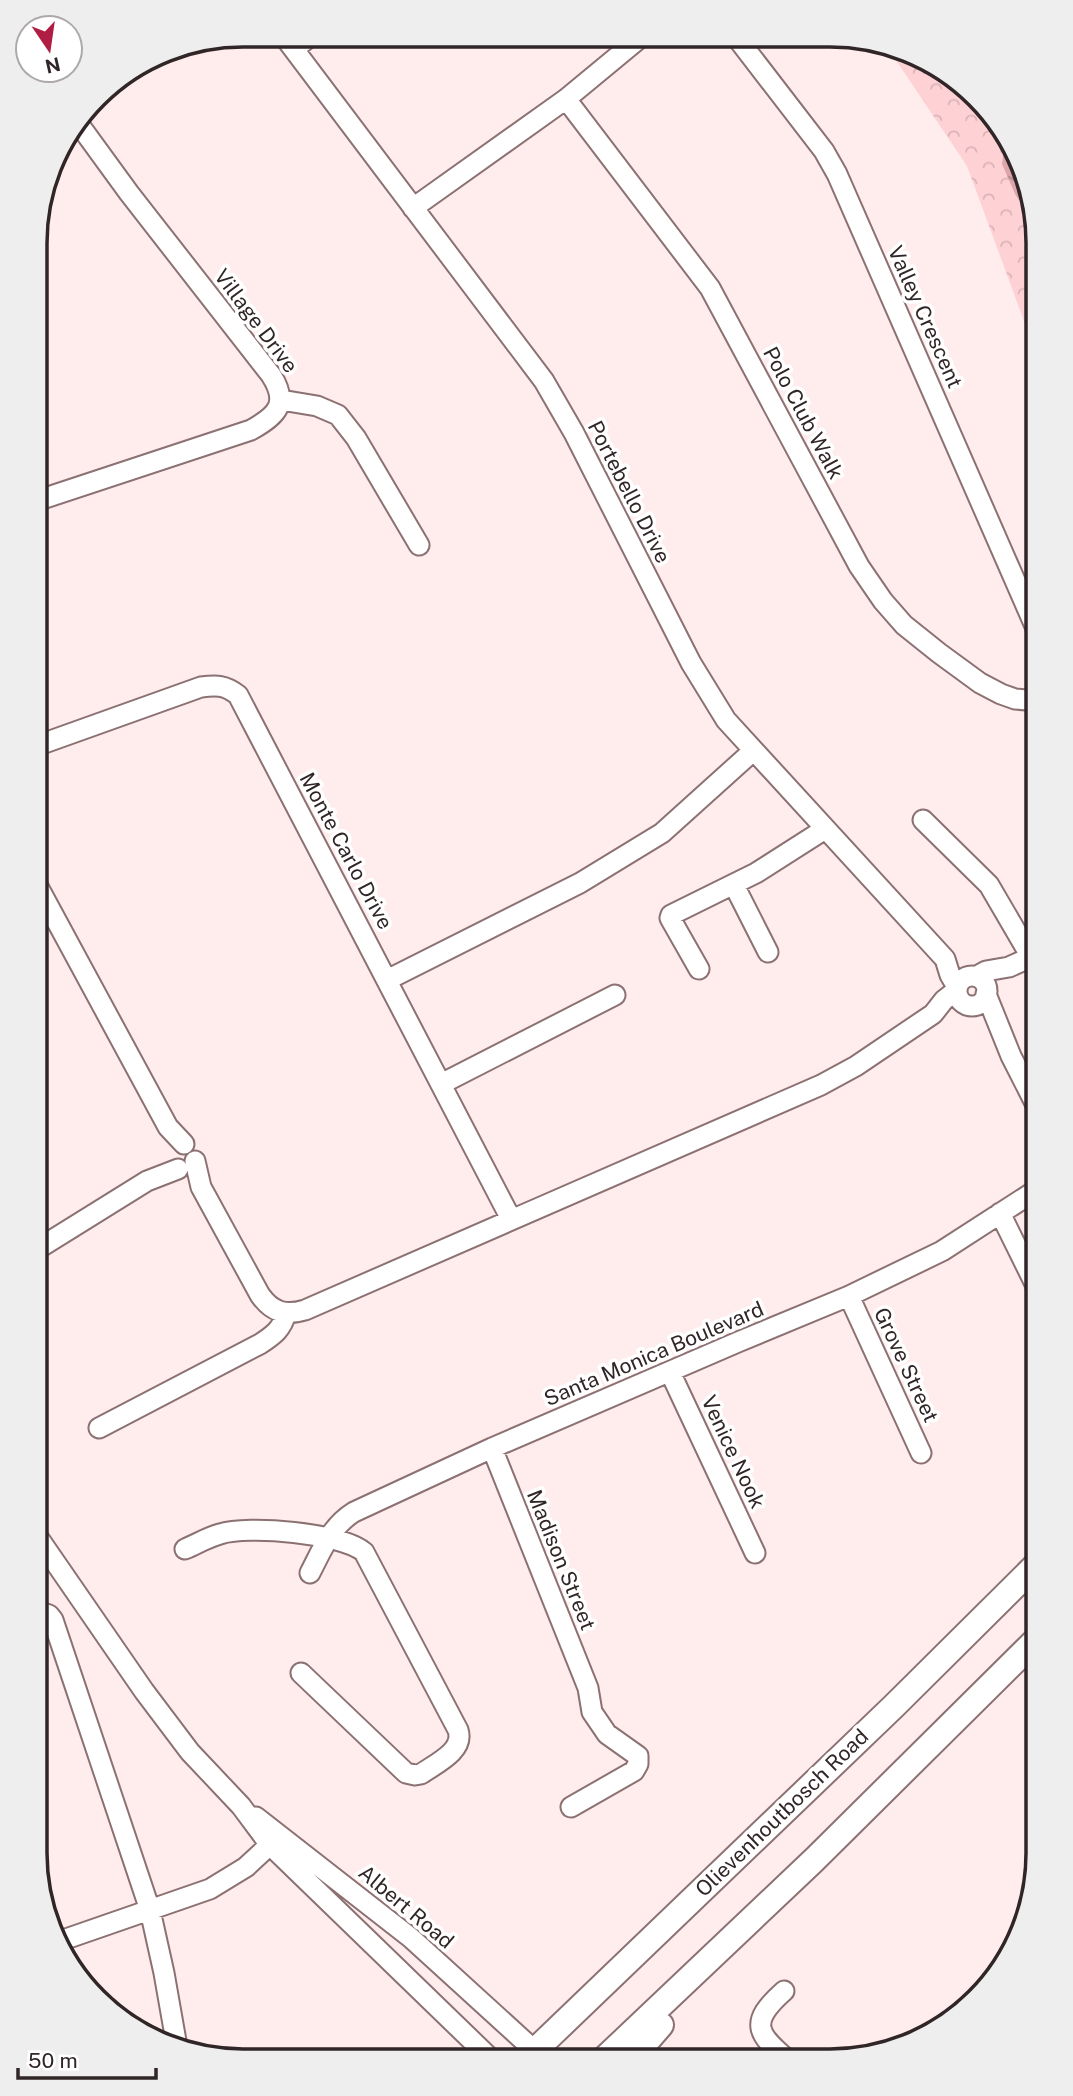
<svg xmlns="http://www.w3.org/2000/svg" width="1073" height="2096" viewBox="0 0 1073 2096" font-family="'Public Sans',sans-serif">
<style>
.park{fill:url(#park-crowns)}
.water{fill:url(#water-ripples)}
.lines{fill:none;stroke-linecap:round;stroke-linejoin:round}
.minor-casing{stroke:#8c7173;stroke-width:23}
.major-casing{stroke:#8c7173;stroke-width:28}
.minor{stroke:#fff;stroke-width:19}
.major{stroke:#fff;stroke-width:24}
.labels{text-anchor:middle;stroke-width:7;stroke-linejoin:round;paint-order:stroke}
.street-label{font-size:21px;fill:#312627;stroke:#fff}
.rim{fill:none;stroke:#312627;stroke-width:3.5}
</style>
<defs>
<pattern id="park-crowns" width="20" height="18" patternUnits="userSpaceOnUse" patternTransform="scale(1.75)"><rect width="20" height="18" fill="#fed1d5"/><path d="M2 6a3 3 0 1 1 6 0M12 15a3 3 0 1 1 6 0" fill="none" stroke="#dab3b7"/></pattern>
<pattern id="water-ripples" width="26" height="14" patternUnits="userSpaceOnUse" patternTransform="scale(1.75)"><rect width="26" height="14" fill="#dca6aa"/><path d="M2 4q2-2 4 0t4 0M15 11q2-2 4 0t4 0" fill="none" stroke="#b3878a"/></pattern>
</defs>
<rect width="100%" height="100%" fill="#ffeced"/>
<!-- park -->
<path class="park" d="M887 47 967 87 1027 176 1038 243V359L967 166Z"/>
<!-- water -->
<path class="water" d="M1005 143 1027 176 1034 217 1016 196 1002 164Z"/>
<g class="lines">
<!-- minor casing -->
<g class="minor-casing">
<path id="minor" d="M283 35 544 381 574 433 691 663 726 720 945 959 950 975 957 987
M737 38 824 151 837 174 1038 633
M294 49 312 35
M566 99 710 288 859 566 883 601 904 625 939 653 980 683 1001 694 1015 699 1038 701
M413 208 566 99 641 37
M281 400 317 406 338 415 356 438 419 545
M36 501 251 430C278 415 289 403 271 375L129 193 78 123
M36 746 201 687C217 685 225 685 238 695L511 1219
M923 820 989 885 1031 957
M36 883 168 1127 184 1144
M734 885 768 952
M699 969 670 918 671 915 756 873 825 829
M977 976 986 971 1009 967 1038 954
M957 991a15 15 0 1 1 30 0a15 15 0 1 1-30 0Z
M387 980 580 883 662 833 753 751
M986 994 1011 1056 1038 1109
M441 1084 615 995
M195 1161 201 1187 260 1295C272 1312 285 1316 305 1310L821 1085 856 1066 933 1014 944 1000 957 990
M1000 1213 1038 1290
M36 1250 147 1181 178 1169
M849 1296 921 1453
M670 1372 755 1553
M99 1428 260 1344C274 1335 282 1329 286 1313
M492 1448 588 1688 592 1712 607 1734 638 1756V1764L634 1771 571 1807
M35 1533 144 1691 190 1752 241 1806 270 1845 492 2060
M185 1549C197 1544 208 1537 220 1534 248 1525 341 1533 364 1552L458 1730C465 1751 435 1764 421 1774L415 1775 406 1773 301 1673
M310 1573C322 1550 331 1526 354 1512L492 1448 738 1342 849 1296 942 1251 1038 1189
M35 1610 49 1615 53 1620 150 1910 164 1973 176 2041
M256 1817 411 1938 535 2051
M60 1941 210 1889 246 1867 277 1838
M784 1991C748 2023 757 2034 789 2061"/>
</g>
<!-- major casing -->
<g class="major-casing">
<path id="major" d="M525 2060 894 1706 1038 1563
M603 2060 814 1860 1038 1638
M633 2060 641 2048 661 2025"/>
</g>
<!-- minor -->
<use href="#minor" class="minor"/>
<!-- major -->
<use href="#major" class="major"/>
</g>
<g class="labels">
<!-- street labels -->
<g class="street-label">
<text transform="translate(925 317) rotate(66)" y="7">Valley Crescent</text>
<text transform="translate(256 321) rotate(53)" y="7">Village Drive</text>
<text transform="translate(803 413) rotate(62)" y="7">Polo Club Walk</text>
<text transform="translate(629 492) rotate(63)" y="7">Portebello Drive</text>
<text transform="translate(346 851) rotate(62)" y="7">Monte Carlo Drive</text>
<text transform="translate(654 1354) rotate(-23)" y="7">Santa Monica Boulevard</text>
<text transform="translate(906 1365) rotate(65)" y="7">Grove Street</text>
<text transform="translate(733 1452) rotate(65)" y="7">Venice Nook</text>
<text transform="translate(561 1560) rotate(68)" y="7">Madison Street</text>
<text transform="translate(782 1813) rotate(-44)" y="7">Olievenhoutbosch Road</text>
<text transform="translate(406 1907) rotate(40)" y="7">Albert Road</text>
</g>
</g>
<!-- crop -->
<path d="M0 0H1073V2096H0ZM243 47H830A196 196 0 0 1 1026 243V1853A196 196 0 0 1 830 2049H243A196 196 0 0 1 47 1853V243A196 196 0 0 1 243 47Z" fill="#efeeee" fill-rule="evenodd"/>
<path class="rim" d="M243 47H830A196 196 0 0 1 1026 243V1853A196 196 0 0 1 830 2049H243A196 196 0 0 1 47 1853V243A196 196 0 0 1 243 47Z"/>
<!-- north arrow -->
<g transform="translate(49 49) rotate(167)"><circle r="33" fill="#ffffff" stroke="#ada8a9" stroke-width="2"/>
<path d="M0-5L12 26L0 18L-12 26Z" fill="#b01d44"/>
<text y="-10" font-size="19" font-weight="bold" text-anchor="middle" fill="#312627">N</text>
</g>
<!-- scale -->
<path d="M18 2068v10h138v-10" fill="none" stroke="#312627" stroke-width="3.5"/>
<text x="28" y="2068" font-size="21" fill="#312627" stroke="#ffffff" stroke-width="5" paint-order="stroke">50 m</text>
</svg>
